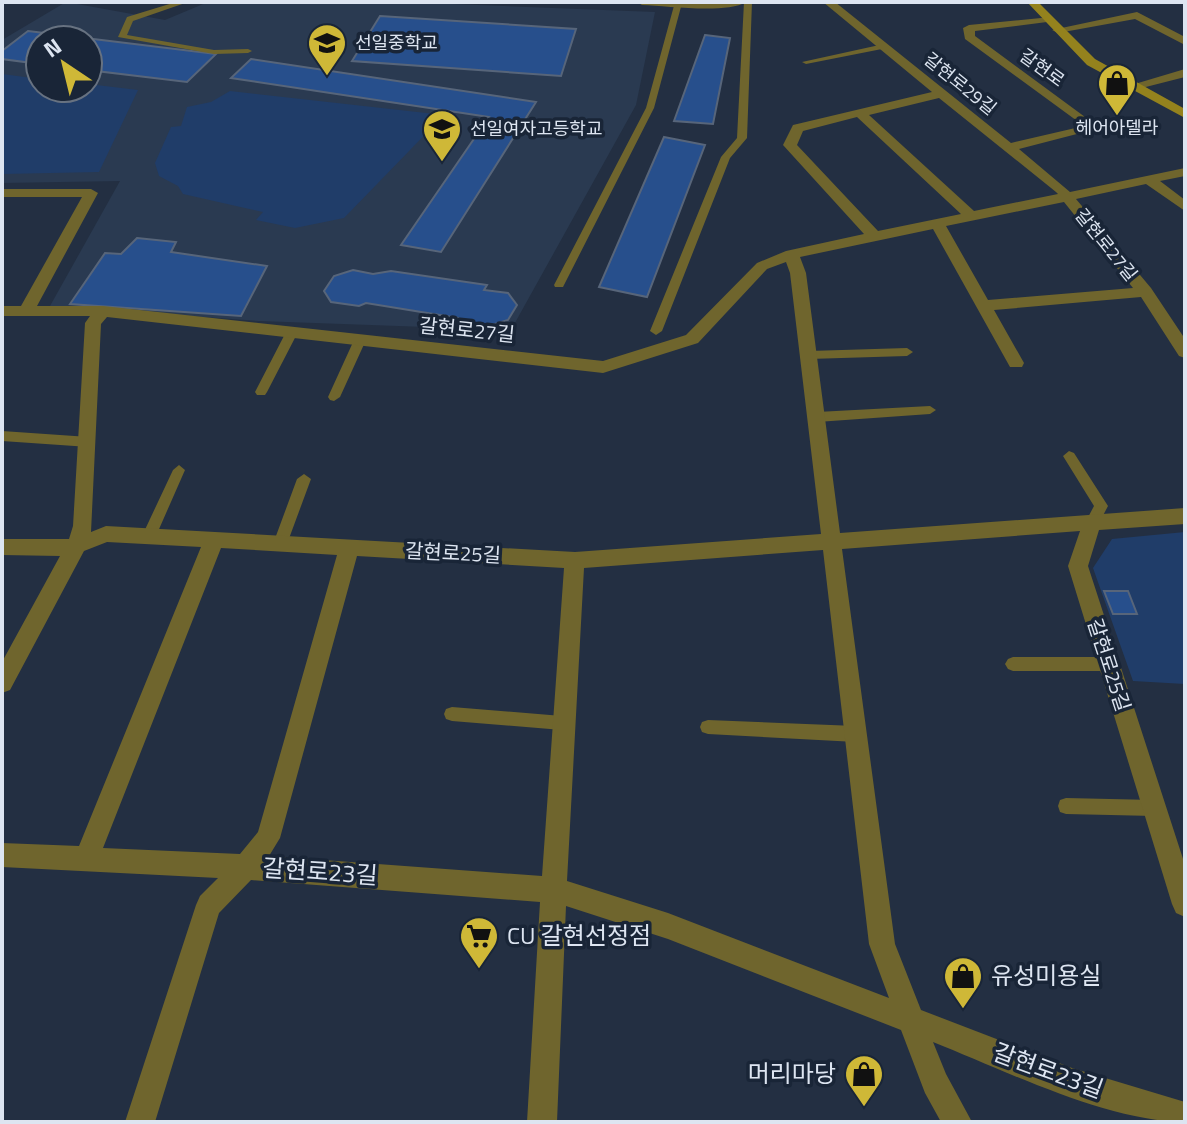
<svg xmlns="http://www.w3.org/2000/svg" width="1187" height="1124" viewBox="0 0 1187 1124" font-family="'Titillium Web','Noto Sans KR',sans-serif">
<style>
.built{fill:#2a3a51;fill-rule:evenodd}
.green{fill:#203d69}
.building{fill:#274f8c;stroke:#57657a;stroke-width:2}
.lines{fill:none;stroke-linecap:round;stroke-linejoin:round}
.lane{fill:#6f652d;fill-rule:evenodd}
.street{fill:#6f652d;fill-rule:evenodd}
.secondary{fill:#94821d;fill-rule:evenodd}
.labels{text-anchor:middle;stroke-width:7;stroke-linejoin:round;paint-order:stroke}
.far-poi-label{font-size:18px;fill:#dde5f1;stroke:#192537;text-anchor:start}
.far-street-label{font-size:18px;fill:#dde5f1;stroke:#192537}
.street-label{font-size:20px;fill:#dde5f1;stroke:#192537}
.near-street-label{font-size:24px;fill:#dde5f1;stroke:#192537}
.near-poi-label{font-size:24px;fill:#dde5f1;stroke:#192537;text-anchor:start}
</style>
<rect width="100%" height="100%" fill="#232f42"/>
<!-- built -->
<path class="built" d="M66 2 165 20 208 2H403L655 12 636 105 511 330 259 321 50 306 120 181 2 183V40ZM40 40H88V88H40Z"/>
<!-- green -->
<path class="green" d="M2 74 40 79V88H88V84L138 90 99 172 2 174Z
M230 91 444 115 344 218 295 228 256 220 263 212 183 194 178 186 159 176 155 163 171 127 181 126 187 107 211 102Z
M1185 532V684L1133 681 1093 568 1112 539Z"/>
<!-- building -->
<path class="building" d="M380 16 576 29 561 76 352 61Z
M28 31 216 54 187 82 88 70V40H40V64L2 59V51Z
M705 35 730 38 713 124 674 121Z
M251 59 536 102 441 252 401 245 489 117 231 78Z
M664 137 705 145 647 297 599 287Z
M137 238 176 242 171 252 267 266 241 316 70 304 105 253 121 254Z
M353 270 373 274 391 271 487 285 484 290 508 293 517 305 508 320 485 327 462 323 458 318 366 303 359 306 331 302 324 291 334 276Z
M1104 591H1128L1137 614H1113Z"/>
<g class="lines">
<!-- lane -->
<path class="lane" d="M176 2H188L133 21 127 35 214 50 248 49 252 51 248 53 214 54 118 37 127 17Z
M675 2 682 3 654 108 564 285 563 287H555L554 285 646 108Z
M744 2H752L747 138 730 158 662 331 656 335 650 331 721 157 737 138Z
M884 44 888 46 887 48 806 64 802 62Z
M292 328 298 332 267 392 265 395H257L255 392 286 332Z
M360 336 366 340 340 397 334 401 330 400 328 397 354 340Z
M907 348 913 352 907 356 809 359 803 355 809 351Z
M930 406 936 410 930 414 817 422 811 417 817 412Z
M2 431 89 437 95 442 89 447 2 441Z
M1069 451 1074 453 1108 506 1097 527H1087L1085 523 1094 506 1063 456Z
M179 465 185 470 156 536 154 540H144L142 536 173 470Z
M304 474 311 479 287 544 285 548H275L273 544 297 479Z
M1013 657H1108L1113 659 1116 664 1113 669 1108 671H1013L1008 669 1005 664 1008 659Z
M452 707 562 716 568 718 570 723 568 728 562 730 452 721 446 719 444 714 446 709Z
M708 720 856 726 862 729 864 734 862 739 856 742 708 734 702 732 700 727 702 722Z
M1066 798 1154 800 1160 802 1162 808 1160 814 1154 816 1066 814 1060 812 1058 806 1060 800Z"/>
<!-- street -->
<path class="street" d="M637 2H746C727 14 667 6 642 5Z
M823 2H835L1011 143 1084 126 965 39 963 28 969 25 1051 17 1053 19 1047 22 975 31V36L1100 128 1019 149 1070 192 1185 168V176L1160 181 1185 200V211L1146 184 1076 199 1151 288 1185 339V358L1179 356 1141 297 994 310 1024 363 1022 367H1010L933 229 800 257 806 273 840 533 1185 508V524L1099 530 1088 566 1185 865V917L1176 913 1172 904 1068 566 1080 531 842 549 895 944 921 1010 1072 1068 1185 1102V1122C1108 1122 1006 1071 933 1042L946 1074 972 1122H941L925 1093 901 1030 668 939 566 906 557 1122H527L540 902 251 880 219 913 155 1122H125L196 905 200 896 218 878 2 867V843L79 846 201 547 107 542 84 551 10 690 2 693V662L60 556 2 555V539H69L73 526 85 323 90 316H2V306H21L82 197H2V189H91L98 193 37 306H103L603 361 686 335 757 263 786 251 864 234 783 145 793 125 932 92ZM939 98 1056 192 1058 194 974 211 869 115ZM857 117 961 214 878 231 797 145 803 131ZM1064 202 1133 288 988 300 946 226ZM786 262 790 273 821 534 575 552 106 526 91 532 101 324 107 317 603 373 698 343 767 269ZM221 548 337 555 258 832 240 854 103 848ZM823 550 869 944 889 998 668 913 567 881 584 568ZM357 556 564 568 542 876 269 856 280 838Z
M1137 12 1185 37V45L1135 19 1058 33 1052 30Z
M1185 69V77L1134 90 1128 86Z"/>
<!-- secondary -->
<path class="secondary" d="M1027 2H1038L1095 59 1185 109V118L1087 65Z"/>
</g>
<!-- icons -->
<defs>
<g id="school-pin" transform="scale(2)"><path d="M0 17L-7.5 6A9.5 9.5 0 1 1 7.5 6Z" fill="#cfb837" stroke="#192537"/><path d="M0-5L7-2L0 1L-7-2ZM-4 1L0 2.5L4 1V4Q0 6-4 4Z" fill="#111"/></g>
<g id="shop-pin" transform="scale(2)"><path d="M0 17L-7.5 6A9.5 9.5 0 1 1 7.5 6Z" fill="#cfb837" stroke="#192537"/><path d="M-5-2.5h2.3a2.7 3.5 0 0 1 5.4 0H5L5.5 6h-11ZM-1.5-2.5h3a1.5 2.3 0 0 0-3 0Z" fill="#111"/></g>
<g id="supermarket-pin" transform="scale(2)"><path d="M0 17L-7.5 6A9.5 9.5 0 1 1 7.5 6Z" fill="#cfb837" stroke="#192537"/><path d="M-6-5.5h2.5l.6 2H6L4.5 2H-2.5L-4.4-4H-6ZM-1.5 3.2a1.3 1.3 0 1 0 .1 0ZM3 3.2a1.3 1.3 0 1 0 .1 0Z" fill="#111"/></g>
</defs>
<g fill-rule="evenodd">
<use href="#school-pin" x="327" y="43"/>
<use href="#shop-pin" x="1117" y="83"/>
<use href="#school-pin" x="442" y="129"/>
<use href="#supermarket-pin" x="479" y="936"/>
<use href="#shop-pin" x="963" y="976"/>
<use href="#shop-pin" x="864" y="1074"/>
</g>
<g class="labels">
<!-- far-poi labels -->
<g class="far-poi-label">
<text x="355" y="49">선일중학교</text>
<text x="1117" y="134" text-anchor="middle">헤어아델라</text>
<text x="470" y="135">선일여자고등학교</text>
</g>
<!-- far-street labels -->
<g class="far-street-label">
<text transform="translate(1042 68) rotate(36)" y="6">갈현로</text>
<text transform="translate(960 84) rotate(39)" y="6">갈현로29길</text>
<text transform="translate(1106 245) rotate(51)" y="6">갈현로27길</text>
</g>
<!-- street labels -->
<g class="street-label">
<text transform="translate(467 330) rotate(6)" y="7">갈현로27길</text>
<text transform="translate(453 553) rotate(3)" y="7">갈현로25길</text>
<text transform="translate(1109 665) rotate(72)" y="7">갈현로25길</text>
</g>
<!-- near-street labels -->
<g class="near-street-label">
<text transform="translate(320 872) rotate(4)" y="8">갈현로23길</text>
<text transform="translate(1048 1071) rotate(20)" y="8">갈현로23길</text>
</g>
<!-- near-poi labels -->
<g class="near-poi-label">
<text x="507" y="944">CU 갈현선정점</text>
<text x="991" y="984">유성미용실</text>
<text x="836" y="1082" text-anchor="end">머리마당</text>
</g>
</g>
<!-- border -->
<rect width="1187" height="1124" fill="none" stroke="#dde5f1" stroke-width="8"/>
<!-- north arrow -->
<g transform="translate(64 64) rotate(325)"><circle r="38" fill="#192537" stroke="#677281" stroke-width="2"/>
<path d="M0-6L14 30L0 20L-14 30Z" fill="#cfb837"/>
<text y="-12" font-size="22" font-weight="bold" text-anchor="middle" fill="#dde5f1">N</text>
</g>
</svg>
